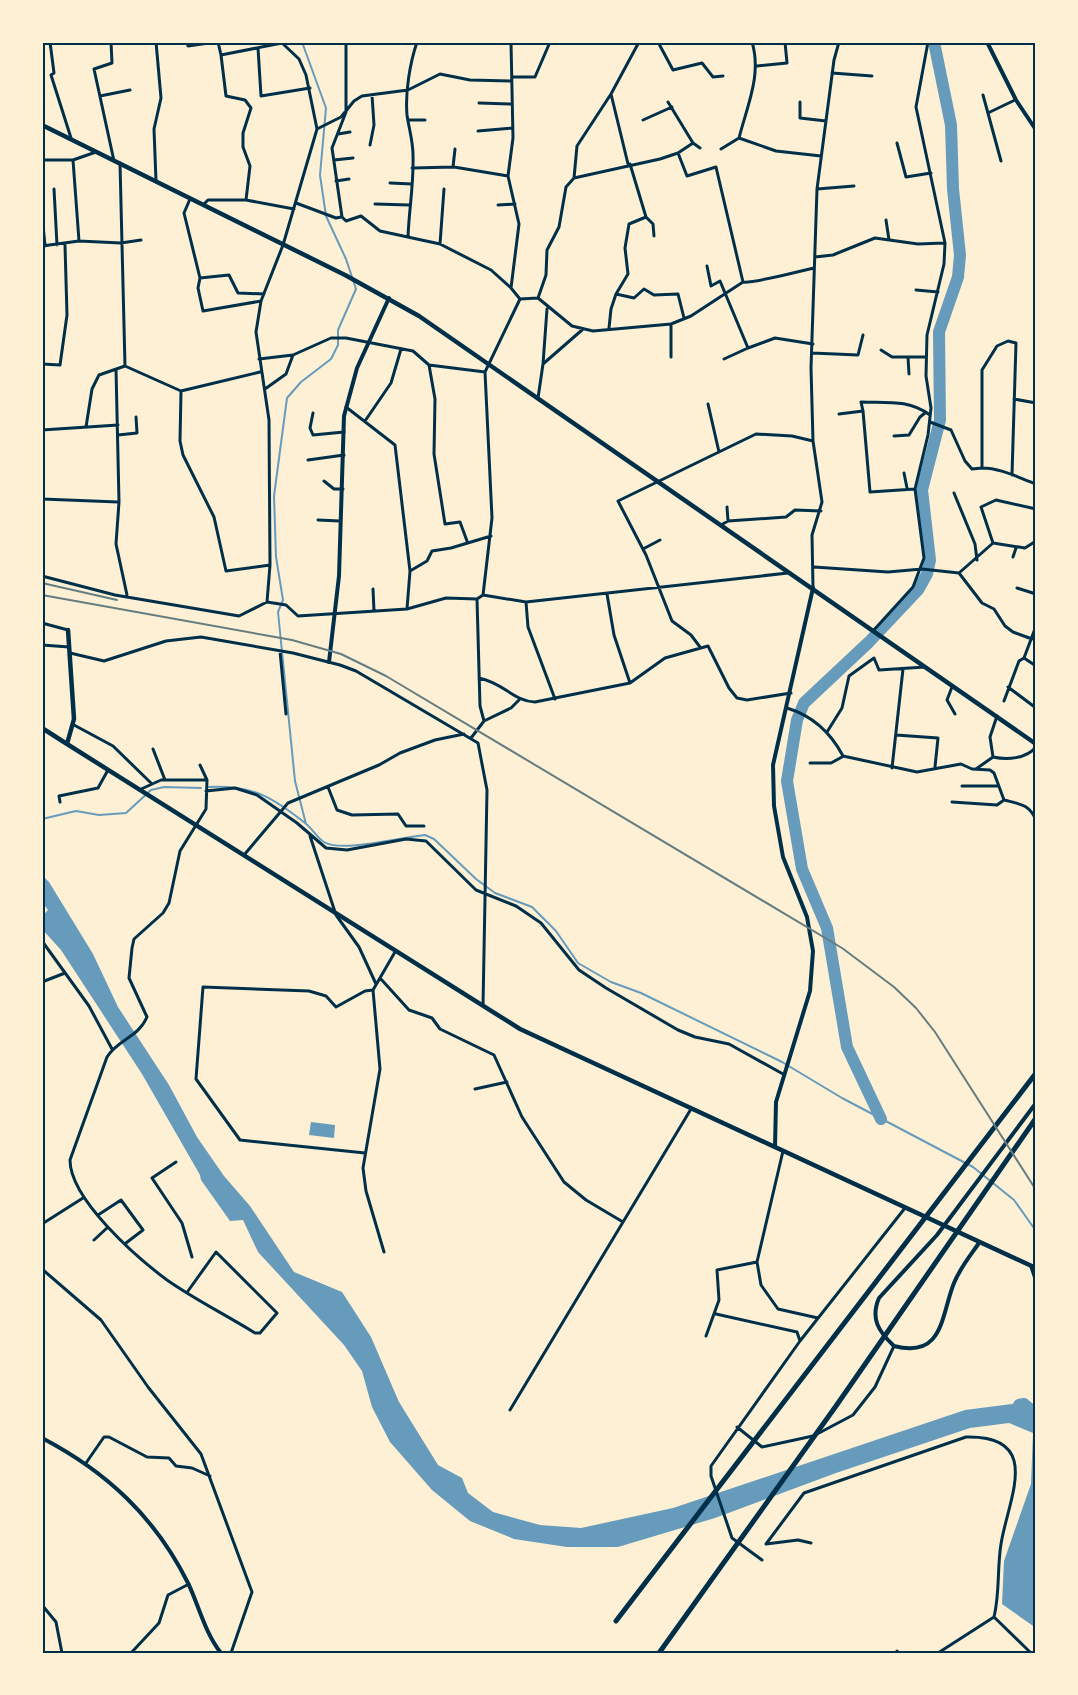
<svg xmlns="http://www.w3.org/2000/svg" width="1078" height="1695" viewBox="0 0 1078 1695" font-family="'Alegreya Sans',sans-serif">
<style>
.water{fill:#669bbc}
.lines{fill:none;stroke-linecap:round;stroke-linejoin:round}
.stream{stroke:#669bbc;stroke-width:2}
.river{stroke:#669bbc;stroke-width:12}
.minor{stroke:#003049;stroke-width:3}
.tertiary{stroke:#003049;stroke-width:4}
.secondary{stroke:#003049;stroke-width:4.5}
.motorway{stroke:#003049;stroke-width:5}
.rail{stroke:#657d81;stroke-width:2}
.neatline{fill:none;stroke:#003049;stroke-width:2}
</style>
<rect width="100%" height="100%" fill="#fdf0d5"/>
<!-- water -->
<path class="water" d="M42 875 49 882 93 954 118 1007 169 1085 197 1137 224 1176 250 1206 294 1272 342 1292 371 1337 399 1402 438 1465 462 1478 468 1493 493 1512 540 1525 581 1528 673 1508 965 1410 1027 1402 1036 1417V1559L1033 1566 1036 1628 1002 1604 1004 1561 1031 1484 1033 1433 1009 1423 970 1428 836 1473 715 1518 618 1547H567L514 1539 470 1521 432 1490 390 1442 372 1407 362 1371 344 1345 258 1252 243 1220 230 1221 201 1180 200 1175 142 1074 61 950 42 929V916L48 910 42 902Z
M311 1122 335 1125 334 1138 309 1135Z"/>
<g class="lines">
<!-- stream -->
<path class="stream" d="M302 42 326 108 320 175 326 216 346 259 356 289 338 330V345L331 359 301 382 287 398 274 496 276 557 283 600 278 612 295 781 306 824
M209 787C252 785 271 796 305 823 312 828 317 838 324 842 341 853 403 837 425 835L434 839 476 879 495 893 532 907 556 931 578 963 611 982 641 993 782 1062 842 1098 973 1167 1014 1200 1036 1231
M42 819 76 811 99 815 126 813 151 790 164 787 201 788"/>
<!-- river -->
<path class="river" d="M881 1119 847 1047 827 928 802 869 787 781 797 720 804 703 869 642 918 590 927 574 930 560 922 490 940 420 939 332 958 277 960 255 953 189 951 125 934 42
M1019 1405 1024 1404 1036 1414"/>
<!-- minor -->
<path class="minor" d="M50 42 54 73 51 75 71 138
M111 42 112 63 94 69 114 161
M156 42 161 98 154 129 156 181
M187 42 188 46 216 42
M218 42 221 55 282 43
M346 42V112L332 148 342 217 346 221 361 216 380 231 440 244 491 270 511 288
M511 42 513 138 508 176 519 224 511 288 520 299
M658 42 673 70 702 63 713 77 723 76
M258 48 261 96 310 88
M221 55 226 96 245 100 251 108 243 133V147L250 166 246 200
M757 66 787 63 785 42
M832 73 872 76
M512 77H535L550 42
M611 94 628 164
M983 95 1001 161
M100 96 130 90
M668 102 693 143
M800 102V118L826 121
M479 103 512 104
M990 112 1015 100
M409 120H425
M643 120 672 107
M317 129 341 117 354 101 362 96 408 90 440 74 470 80 510 81
M478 131 512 128
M338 134 350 132
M739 138C747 106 762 75 752 42
M897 143 906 177 931 173
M370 145 374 125 372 95
M721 149 739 138 776 151 821 156
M678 153 687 176 716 167 743 282
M42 160H73L96 152
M73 160 79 241
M334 160 353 158
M630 164 646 217 653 224 654 236
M453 167 455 149
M412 168 454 167 508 176
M574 178 660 159 678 153 693 143 700 148
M336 181 349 179
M390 183 412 184
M54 189 57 245
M817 189 854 186
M190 199 184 213 200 278 198 288 203 311 261 301
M296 203 336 218 341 217
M375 204 409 205
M203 205 208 200H246L294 209
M498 205 515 204
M886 220 889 240
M43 225 45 246
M408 237C409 209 414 184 413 155 413 141 409 129 407 115 405 92 410 63 417 42
M440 244 444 189
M42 246 79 241 121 243 141 240
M815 257 833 255 875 238 918 244 944 243
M707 266 711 286 720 281 748 348 724 359
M200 278 229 275 238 293 264 294
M916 290 938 292
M616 294 634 298 644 289 654 295 678 294 684 318
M538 298 546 275 547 250 559 227 566 187 574 178 577 146 611 94 639 42
M520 299 538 298 572 326 593 331 671 324 691 316 743 282C752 284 800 271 814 268
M609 328 611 309 616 294 628 274 625 248 629 224 646 217
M748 348 775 338 813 344
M881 350 892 357H926
M812 353 858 355 863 335
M671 357V324
M908 357 909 374
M259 359 293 355
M42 364 60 365 67 315 65 245
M543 364 547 309
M429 365 435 399 434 454 445 524 460 522 467 541
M125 366 181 391 180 441 183 455 214 517 226 571 270 565
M116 369 119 502 116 544 127 595
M265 389 286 374 293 355 331 338H346L413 351 429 365 485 372
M181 391 260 372
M538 398 543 364 582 330
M1014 399 1036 403
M708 404 719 452
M346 407 395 445 410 571 407 609
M863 411 870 492 915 489
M313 413 310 428 313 435 344 432
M839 414 863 411 861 402C887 403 908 399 930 415
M365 421 391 383 401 349
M930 422 951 430 965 461 972 469 982 468
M86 427 92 389 99 375 125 366 120 163
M42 430 118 425
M118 435 137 433 136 417
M894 436 909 435 920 417 925 413
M308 460 344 455
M904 473 907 488
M1012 475 1016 343 1008 341 997 346 982 370V468C1001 468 1019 478 1036 484
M324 481 334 489H343
M954 493 975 544 977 560
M42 499 118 502
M727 507 728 521
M318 520 340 521
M721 525 728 521 786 517 795 510 821 511
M993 543 981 507 996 500 1036 509
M643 549 660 540
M1013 557 1016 548
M814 567 888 572 922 569 959 573 993 543 1025 548 1036 541
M410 571 427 561 432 551 451 548 491 536
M959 573 982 603 994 609 1005 626 1013 632 1032 639
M42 576 115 595 239 616 267 602 286 605 298 616 407 609 446 598 477 599
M813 588 812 535 822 502 813 441 811 368 817 189 834 60 839 42
M1017 588 1036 594
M373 589 374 611
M607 594 614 635 630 683
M483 595 526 602 788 573
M267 602 270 565 269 420 256 332 261 301 283 245 317 129 306 75 299 59 281 42
M526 602 528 627 555 699
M42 623 68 630
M1036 626 1024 658 1036 666
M873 631 913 587 924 558 915 489 928 435 931 408 926 376 927 335 944 264 945 243 916 107 928 42
M42 645 69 647
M700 647 691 635 672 621 646 555 618 501 756 434 792 436 813 441
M280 651 286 714
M70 653 104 661 166 641 201 637 293 653 340 665 356 671 478 743 487 790 483 1006
M479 678C504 683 513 701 535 702L630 683 665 658 708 646 729 688 737 698 747 700 791 693
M952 687 947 700 955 714
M1008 687 1036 708
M1004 701 1019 661 1024 658
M787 708C813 716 831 733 843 756L917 772 961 764 972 769 990 770 994 773 1004 800C1020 804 1029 804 1036 820
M484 721 511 708 519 700
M74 725 113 746 151 783
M827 732 842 708 849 676 874 658 879 670 925 667
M896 735 938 738 935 767
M471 738 484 721 480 706 477 599 483 595 492 518 485 372 520 299
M153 749 165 780
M993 757C1007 760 1026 759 1036 747
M810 763H831L842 757
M892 768 903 669
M976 769 993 757 990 737 997 716
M962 786H998
M328 787 337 810 352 815 398 814 406 826H424
M139 790 161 780H207
M206 791 235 788 257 795 297 823 326 848 347 850 406 839 426 841 476 890 516 906 541 923 579 970 606 988 678 1030 695 1037 729 1044 783 1074
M60 802 59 796 98 788 108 770
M952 802 997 805 1004 800
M310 836 336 915 359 947 376 984
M244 855 288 803 379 765 400 753 435 740 464 734
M42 941 89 1006 112 1049
M380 978 409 1010 432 1018 440 1029 494 1055 522 1117 564 1182 586 1200 623 1222
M42 982 65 973
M475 1089 507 1082
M365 1153 240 1140 196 1079 203 987 309 991 326 996 336 1007 365 991 373 990
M176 1162 152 1178 182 1223 192 1257
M98 1215 121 1200 143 1230 126 1243
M42 1224 83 1198
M94 1240 108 1227
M384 1252 366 1191 363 1168 380 1069 373 990 395 952
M757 1262 761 1285 778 1309 818 1318
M1031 1267 1036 1282
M42 1269 101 1320 148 1387 201 1454 252 1592 231 1653
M188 1291 216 1252 277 1313 260 1333H255C226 1315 194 1299 167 1280 136 1257 70 1199 70 1160L107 1057C118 1039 138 1038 147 1017L129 978 132 948 134 939 163 913 169 903 180 851 206 809 207 780 200 765
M716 1314 797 1332 800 1341
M706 1336 719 1300 717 1270 757 1262 783 1151
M510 1410 691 1109
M737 1427 762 1447 813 1436
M819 1433 853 1415 875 1387 894 1346
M86 1463 104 1437H109L147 1457 169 1458 176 1466 192 1468 210 1476
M811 1543 798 1540 766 1544 804 1493 966 1437C1044 1435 1008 1499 1001 1544 997 1568 1000 1593 994 1617
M762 1560 732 1538 711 1476V1466L800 1341 905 1208
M42 1605 56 1622 62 1653
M897 1651 899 1653
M131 1653 159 1623 168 1595 189 1584
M938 1653 994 1617 1031 1653"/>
<!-- tertiary -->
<path class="tertiary" d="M987 42 1016 100 1036 130
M329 662 339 576 344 416 357 368 389 298
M775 1147 776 1102 810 991 813 951 807 917 783 857 774 806 773 765 813 588
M979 1243C970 1256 960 1268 954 1283 941 1315 944 1359 894 1346 879 1332 870 1319 879 1298L937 1235 1036 1103
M42 1438C107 1472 155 1517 188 1583 199 1606 205 1633 221 1653"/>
<!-- secondary -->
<path class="secondary" d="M42 125 345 275 419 316 1036 744
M42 728 67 744 74 719 68 630
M67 744 520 1029 1036 1268"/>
<!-- motorway -->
<path class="motorway" d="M616 1621 1036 1073
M659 1653 836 1406 1036 1118"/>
<!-- rail -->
<path class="rail" d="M42 583 117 600
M42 595 292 640 341 654 386 676 842 948 894 987 916 1008 935 1032 1036 1190"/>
</g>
<!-- border -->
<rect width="1078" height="1695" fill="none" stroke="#fdf0d5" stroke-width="87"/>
<rect x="44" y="44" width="990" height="1608" class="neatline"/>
</svg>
